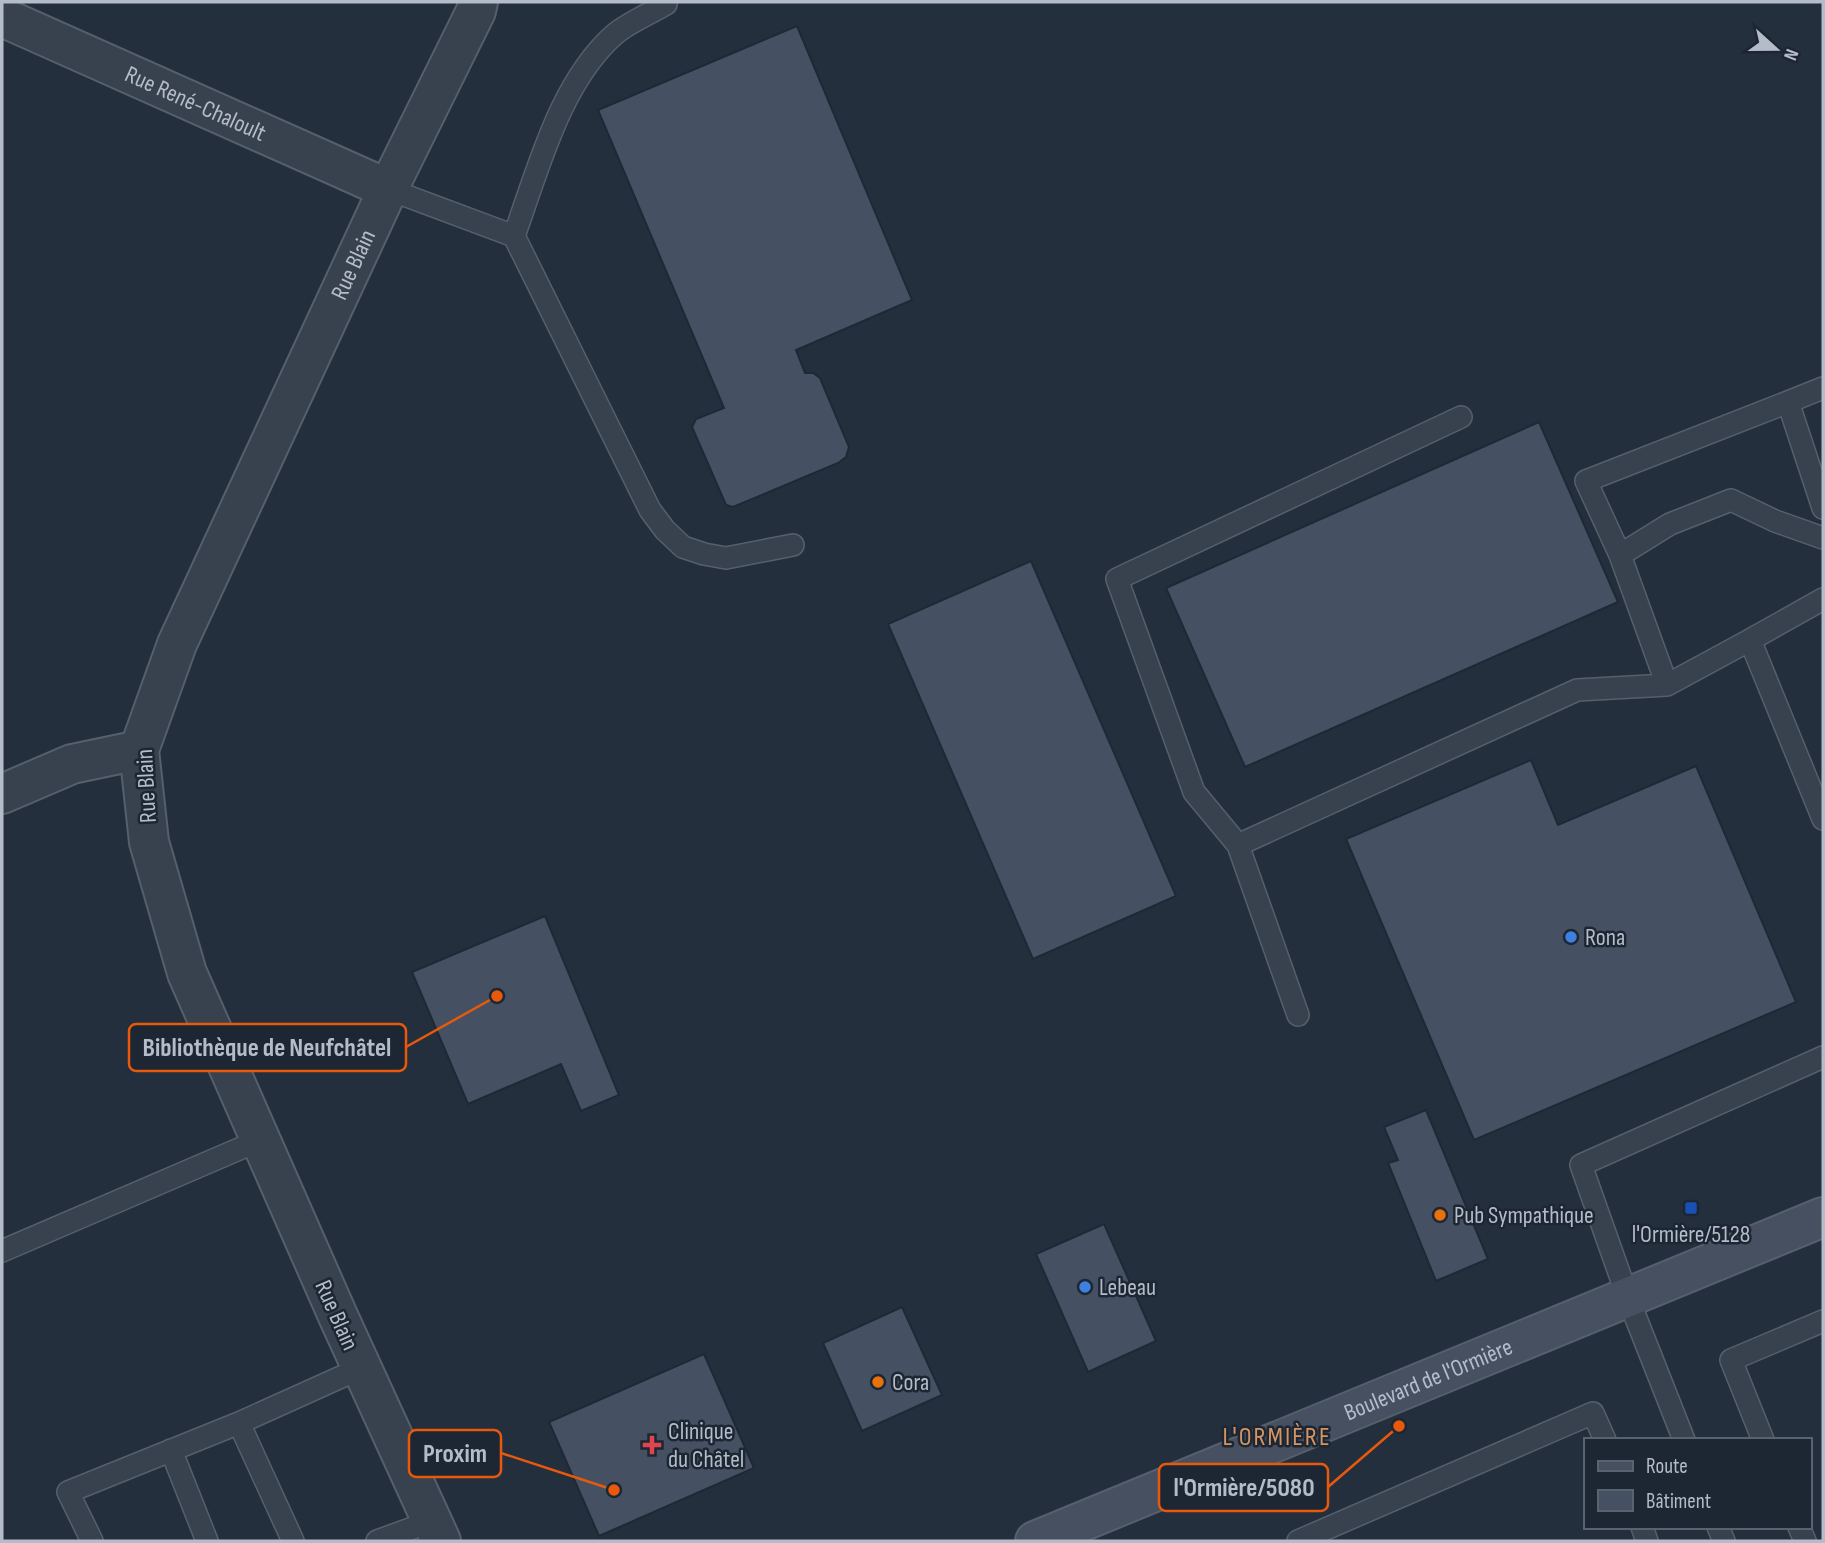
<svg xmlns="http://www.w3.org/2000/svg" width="1825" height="1543" viewBox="0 0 1825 1543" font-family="'Sofia Sans Condensed',sans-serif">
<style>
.building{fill:#455162;stroke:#1f2835;stroke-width:2}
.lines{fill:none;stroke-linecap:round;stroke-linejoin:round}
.service-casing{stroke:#565f6c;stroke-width:24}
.minor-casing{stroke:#565f6c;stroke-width:42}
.secondary-casing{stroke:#565f6c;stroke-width:42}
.service{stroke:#38414e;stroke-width:21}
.minor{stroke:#38414e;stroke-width:38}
.secondary{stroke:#465061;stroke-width:38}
.shop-dot{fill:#3f7fe0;stroke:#1d2633;stroke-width:2.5}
.transit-dot{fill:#1a4fb4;stroke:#1d2633;stroke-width:2.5}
.food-dot{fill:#e8710a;stroke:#1d2633;stroke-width:2.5}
.health-dot{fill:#e0444e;stroke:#1d2633;stroke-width:2.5}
.labels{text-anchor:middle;stroke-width:5;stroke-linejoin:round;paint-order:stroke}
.street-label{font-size:24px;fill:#b4bcc9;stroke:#1d2633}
.poi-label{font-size:24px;fill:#b4bcc9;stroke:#1d2633;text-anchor:start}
.neighbourhood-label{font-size:26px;letter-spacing:2px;fill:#d59563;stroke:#1d2633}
.leader{fill:none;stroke:#e8590c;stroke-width:2.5}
.callout-dot{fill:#e8590c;stroke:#1d2633;stroke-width:2.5}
.callout{fill:#1d2633;stroke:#e8590c;stroke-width:2.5}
.callout-label{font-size:26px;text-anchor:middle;font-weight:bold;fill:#b4bcc9}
</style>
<rect width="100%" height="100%" fill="#242f3e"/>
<!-- building -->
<path class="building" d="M797 26 912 300 796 350 805 373H813L820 378 849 447 846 457 838 463 733 507 726 505 692 427 696 419 724 408 598 110Z
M1539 422 1618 602 1245 767 1166 588Z
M1031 561 1176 896 1033 959 888 624Z
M1531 760 1558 825 1696 766 1796 1002 1474 1140 1346 839Z
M545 916 619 1095 581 1111 561 1064 468 1104 412 972Z
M1426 1110 1488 1259 1436 1281 1388 1163 1398 1160 1384 1127Z
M1104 1224 1156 1341 1088 1372 1036 1254Z
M902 1307 942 1395 862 1431 823 1343Z
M704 1354 754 1468 599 1536 549 1422Z"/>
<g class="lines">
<!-- service casing -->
<g class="service-casing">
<path id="service" d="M388 189 514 236 650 510 665 530 683 547 704 554 726 558 793 545
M514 236C538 170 560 82 615 34 628 23 651 13 666 4
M1823 388 1788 402 1823 508
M1620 555 1670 524 1731 500 1775 521 1823 538
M1823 599 1750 640 1823 819
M1667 685 1620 555 1586 481 1788 402
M1238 845 1194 792 1117 579 1461 417
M1298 1015 1238 845 1577 690 1667 685 1750 640
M2 1251 260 1140
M1684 1440 1628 1298 1581 1165 1823 1057
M1763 1440 1731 1360 1823 1321
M171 1450 207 1541
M1642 1527 1647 1541
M1718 1527 1724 1541
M1799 1527 1805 1541
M92 1541 68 1492 239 1423
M293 1541 239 1423 361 1368
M377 1541 432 1521
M1298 1541 1593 1413 1605 1440"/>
</g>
<!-- minor casing -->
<g class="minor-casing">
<g id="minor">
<path id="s1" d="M2 17 388 189"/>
<path d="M2 794 72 764 139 750"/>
<path id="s2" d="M441 1541 338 1316 187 973 149 842 139 750 177 644 388 189 476 11 478 2"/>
</g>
</g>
<!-- secondary casing -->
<g class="secondary-casing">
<g id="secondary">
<path id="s3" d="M1035 1541 1823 1217"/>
</g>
</g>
<!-- service -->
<use href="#service" class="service"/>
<!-- minor -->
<use href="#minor" class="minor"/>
<!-- secondary -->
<use href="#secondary" class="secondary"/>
</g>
<!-- markers -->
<g class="shop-dot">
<circle cx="1571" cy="937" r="7"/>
<circle cx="1085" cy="1287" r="7"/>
</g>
<rect class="transit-dot" x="1684" y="1201" width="14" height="14" rx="3.5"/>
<g class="food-dot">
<circle cx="1440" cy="1215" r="7"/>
<circle cx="878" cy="1382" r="7"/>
</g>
<path class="health-dot" d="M648.5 1434.5h7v7h7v7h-7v7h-7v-7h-7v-7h7z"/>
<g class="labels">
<!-- street labels -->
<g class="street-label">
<text dy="8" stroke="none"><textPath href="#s1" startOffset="212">Rue René-Chaloult</textPath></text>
<text dy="8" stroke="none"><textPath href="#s2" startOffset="1382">Rue Blain</textPath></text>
<text transform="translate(146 786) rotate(-93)" y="8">Rue Blain</text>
<text transform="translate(337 1315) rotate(66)" y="8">Rue Blain</text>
<text dy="8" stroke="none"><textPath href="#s3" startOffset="425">Boulevard de l'Ormière</textPath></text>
</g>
<!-- poi labels -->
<g class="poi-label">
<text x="1585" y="945">Rona</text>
<text x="1454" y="1223">Pub Sympathique</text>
<text x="1691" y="1242" text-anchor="middle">l'Ormière/5128</text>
<text x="1099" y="1295">Lebeau</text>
<text x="892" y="1390">Cora</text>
<text x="668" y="1439">Clinique<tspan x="668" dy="28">du Châtel</tspan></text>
</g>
<!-- neighbourhood labels -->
<g class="neighbourhood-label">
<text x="1277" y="1445">L'ORMIÈRE</text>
</g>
</g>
<!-- callouts -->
<path class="leader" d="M497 996L406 1047M614 1490L501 1453M1399 1426L1328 1487"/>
<g class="callout-dot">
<circle cx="497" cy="996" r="7"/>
<circle cx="614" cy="1490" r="7"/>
<circle cx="1399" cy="1426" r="7"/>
</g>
<g class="callout">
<rect x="129" y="1024" width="277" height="47" rx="7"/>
<rect x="409" y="1430" width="92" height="47" rx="7"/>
<rect x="1159" y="1464" width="169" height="47" rx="7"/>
</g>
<g class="callout-label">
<text x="267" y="1056">Bibliothèque de Neufchâtel</text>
<text x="455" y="1462">Proxim</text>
<text x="1244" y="1496">l'Ormière/5080</text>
</g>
<!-- border -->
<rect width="1825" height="1543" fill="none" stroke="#b4bcc9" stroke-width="7"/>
<!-- legend -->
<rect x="1584" y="1438" width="228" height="91" fill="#1d2633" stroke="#59626f" stroke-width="2"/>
<rect x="1598" y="1461" width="35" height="10" fill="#465061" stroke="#59626f" stroke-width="2"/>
<text x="1646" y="1473" font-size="21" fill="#b4bcc9">Route</text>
<rect x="1598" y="1490" width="35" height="21" fill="#455162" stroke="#59626f" stroke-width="2"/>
<text x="1646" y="1508" font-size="21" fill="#b4bcc9">Bâtiment</text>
<!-- north arrow -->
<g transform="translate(1776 49) rotate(111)" stroke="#1d2633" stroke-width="5" paint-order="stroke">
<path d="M0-5L12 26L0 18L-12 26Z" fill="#b4bcc9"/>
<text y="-10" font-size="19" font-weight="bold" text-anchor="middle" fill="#b4bcc9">N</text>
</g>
</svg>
